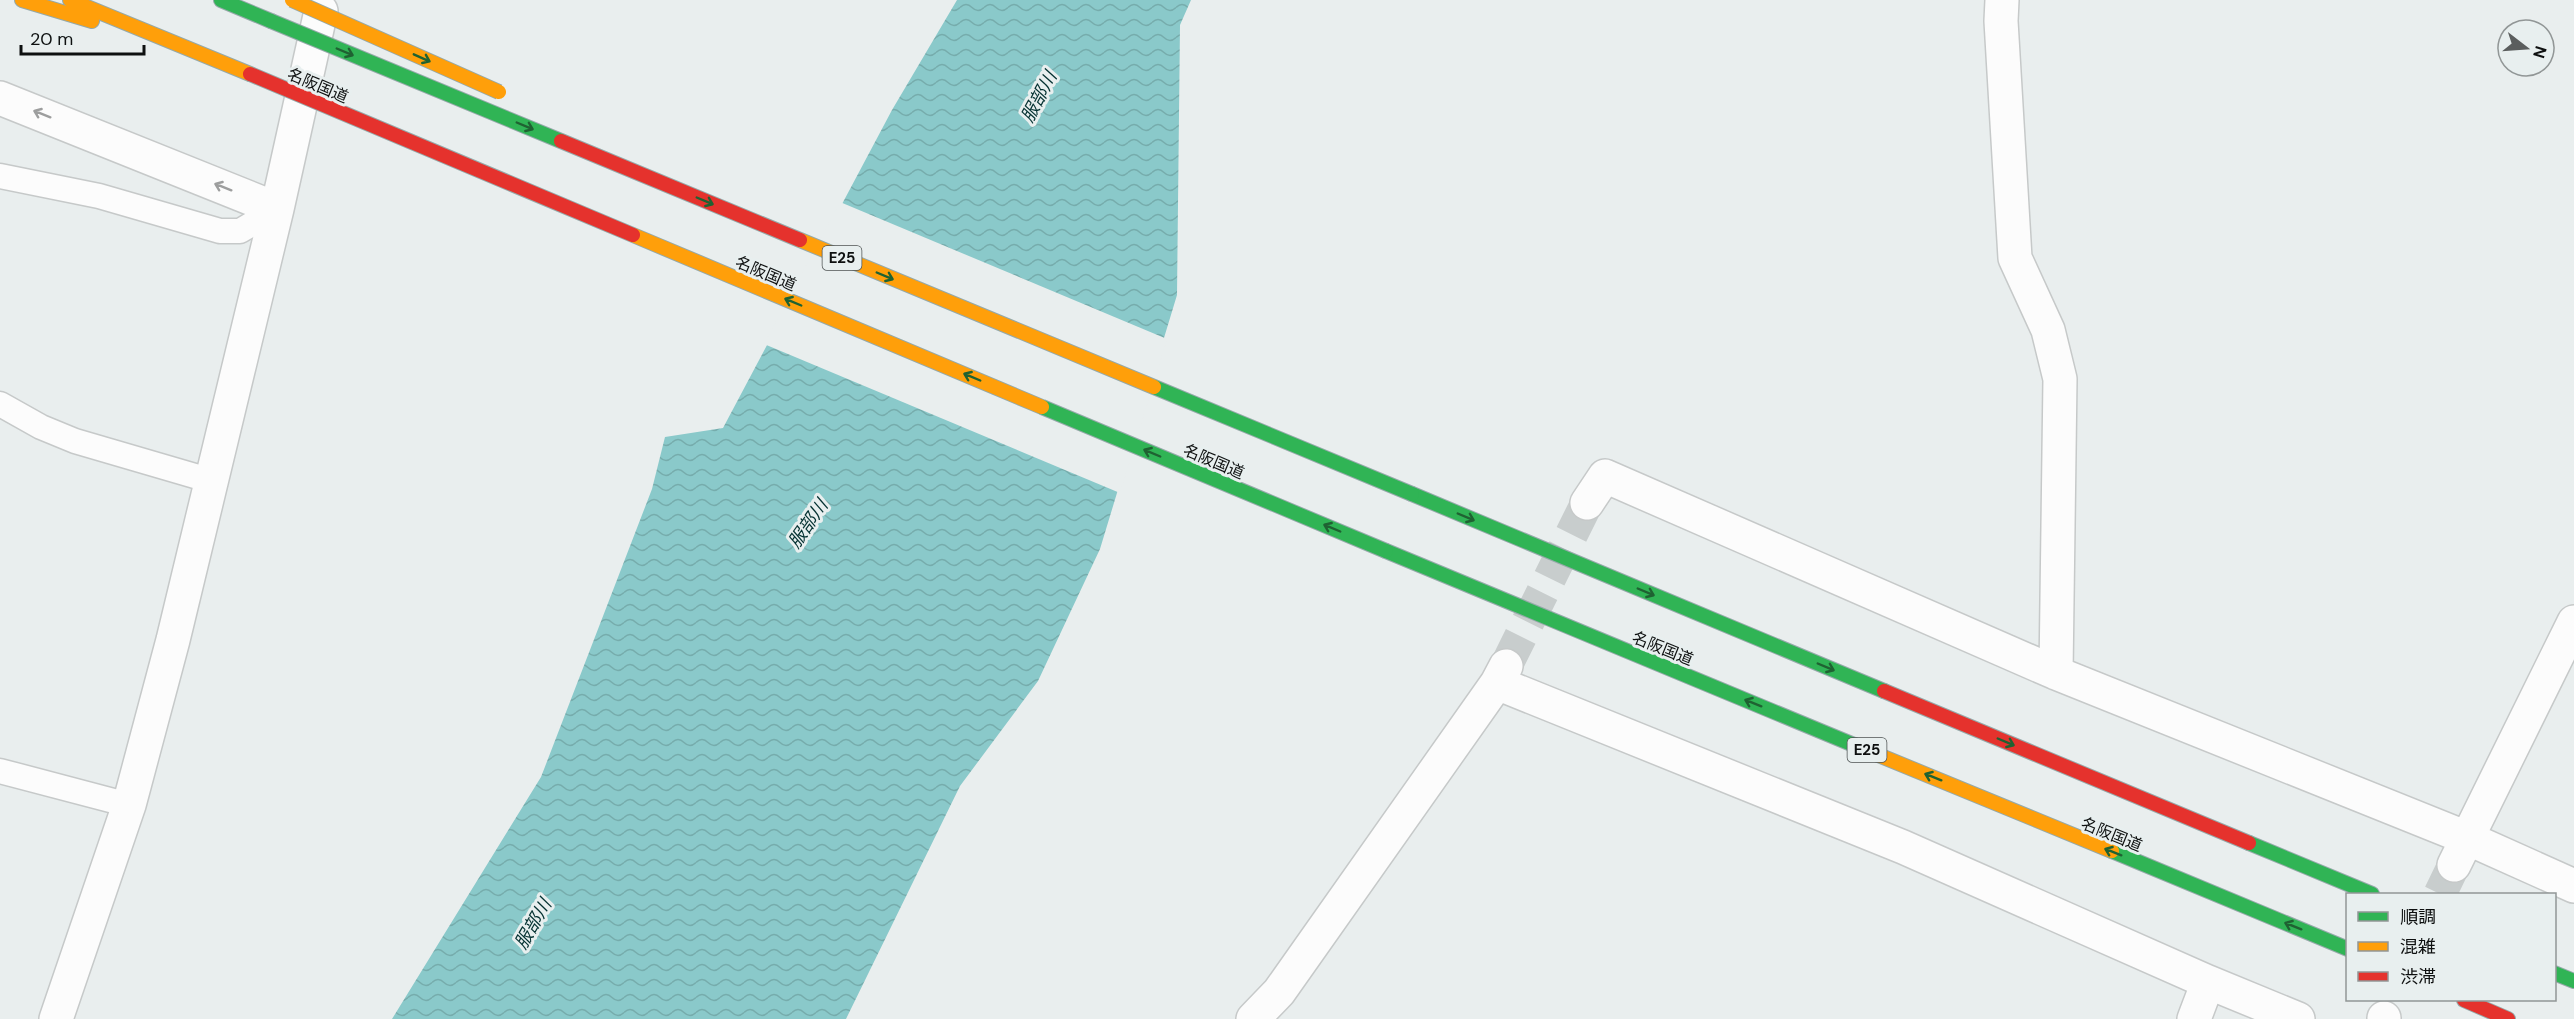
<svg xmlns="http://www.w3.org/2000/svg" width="2574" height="1019" viewBox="0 0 2574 1019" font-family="'DM Sans','Noto Sans JP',sans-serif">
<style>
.water{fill:url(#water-waves)}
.pier{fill:#e9eeee}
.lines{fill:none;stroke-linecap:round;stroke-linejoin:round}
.street-tunnel{stroke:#c8cdcd;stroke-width:33;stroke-dasharray:33 16;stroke-linecap:butt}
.lane-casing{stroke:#c6c9c9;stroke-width:27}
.street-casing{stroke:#c6c9c9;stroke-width:36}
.fast-casing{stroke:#95a9a9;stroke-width:16}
.slow-casing{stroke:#95a9a9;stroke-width:16}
.jam-casing{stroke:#95a9a9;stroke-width:16}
.lane{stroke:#fcfcfc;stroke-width:24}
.street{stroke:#fcfcfc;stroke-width:33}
.fast{stroke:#30b455;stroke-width:14}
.slow{stroke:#ff9f0a;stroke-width:14}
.jam{stroke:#e5322d;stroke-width:14}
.fast-bridge-casing{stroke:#95a9a9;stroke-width:16;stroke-linecap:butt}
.slow-bridge-casing{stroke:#95a9a9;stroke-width:16;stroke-linecap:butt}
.jam-bridge-casing{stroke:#95a9a9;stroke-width:16;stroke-linecap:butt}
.fast-bridge{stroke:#30b455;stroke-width:14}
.slow-bridge{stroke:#ff9f0a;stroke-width:14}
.jam-bridge{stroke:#e5322d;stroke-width:14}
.oneway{stroke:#1f6232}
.oneway2{stroke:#9d9e9e}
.labels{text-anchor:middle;stroke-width:6;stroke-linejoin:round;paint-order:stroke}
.shield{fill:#e8efef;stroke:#4f5353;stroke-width:1.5}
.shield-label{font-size:15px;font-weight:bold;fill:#0e1010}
.street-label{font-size:16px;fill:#0e1010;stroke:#e8efef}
.water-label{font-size:18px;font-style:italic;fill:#043131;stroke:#e8efef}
</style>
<defs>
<pattern id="water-waves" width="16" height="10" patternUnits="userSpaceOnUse" patternTransform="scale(1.5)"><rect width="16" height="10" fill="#8ac9ca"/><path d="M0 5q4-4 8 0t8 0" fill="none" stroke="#76acac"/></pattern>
</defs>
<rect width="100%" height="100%" fill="#e9eeee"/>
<!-- water -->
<path class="water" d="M957 0H1191L1180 25 1177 295 1100 549 1038 681 960 786 846 1019H392L541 777 652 489 665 437 723 428 892 110Z"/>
<!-- pier -->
<path class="pier" d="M840 202 1167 339 1120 493 764 344Z"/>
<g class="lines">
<!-- street-tunnel -->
<path class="street-tunnel" d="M1506 666 1587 503
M2440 894 2454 865"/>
<!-- lane casing -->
<g class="lane-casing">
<path id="lane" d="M0 176 99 196 220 231H240L277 209
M0 404 41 427 75 441 212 481
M0 771 129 805"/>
</g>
<!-- street casing -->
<g class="street-casing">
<path id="street" d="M2002 0 2001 21 2015 258 2048 330 2060 379 2056 673
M0 98 277 209
M1587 503 1605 476 2056 673 2467 838 2574 886
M1497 683 1903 847 2208 982 2298 1019
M2454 865 2574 622
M56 1019 129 805 173 640 277 209 321 11
M1253 1019 1279 992 1497 683 1506 666
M2194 1019 2208 982
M2384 1019V1018"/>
</g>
<!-- fast casing -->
<g class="fast-casing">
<path id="fast" d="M221 0 271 21
M1412 494 1884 691
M1386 551 1854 745
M2249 843 2372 894
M2112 851 2348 949
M2554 973 2574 981"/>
</g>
<!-- slow casing -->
<g class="slow-casing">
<path id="slow" d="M22 0 92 21
M70 0 250 74
M1854 745 2112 851"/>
</g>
<!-- jam casing -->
<g class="jam-casing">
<path id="jam" d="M1884 691 2249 843
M2464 1000 2508 1019"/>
</g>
<!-- lane -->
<use href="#lane" class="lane"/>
<!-- street -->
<use href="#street" class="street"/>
<!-- fast -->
<use href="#fast" class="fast"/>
<!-- slow -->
<use href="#slow" class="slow"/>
<!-- jam -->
<use href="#jam" class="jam"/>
<!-- fast-bridge casing -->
<g class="fast-bridge-casing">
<path id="fast-bridge" d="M271 21 561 141
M1154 387 1412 494
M1042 407 1386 551"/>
</g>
<!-- slow-bridge casing -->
<g class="slow-bridge-casing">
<path id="slow-bridge" d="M292 0 499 92
M633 235 1042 407
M800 240 1154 387"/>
</g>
<!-- jam-bridge casing -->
<g class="jam-bridge-casing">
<path id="jam-bridge" d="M250 74 633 235
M561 141 800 240"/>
</g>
<!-- fast-bridge -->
<use href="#fast-bridge" class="fast-bridge"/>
<!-- slow-bridge -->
<use href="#slow-bridge" class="slow-bridge"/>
<!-- jam-bridge -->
<use href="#jam-bridge" class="jam-bridge"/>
</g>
<!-- one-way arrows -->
<defs><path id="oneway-shaft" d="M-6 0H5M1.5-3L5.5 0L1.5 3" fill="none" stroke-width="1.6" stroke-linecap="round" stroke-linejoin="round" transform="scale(1.5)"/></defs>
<g class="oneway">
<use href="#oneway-shaft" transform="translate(345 52) rotate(23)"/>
<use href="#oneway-shaft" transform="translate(422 58) rotate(24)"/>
<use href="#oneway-shaft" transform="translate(525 126) rotate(23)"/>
<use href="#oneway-shaft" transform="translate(705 201) rotate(23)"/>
<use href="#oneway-shaft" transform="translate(885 276) rotate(23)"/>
<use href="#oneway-shaft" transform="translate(793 302) rotate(-157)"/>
<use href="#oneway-shaft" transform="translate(972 377) rotate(-157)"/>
<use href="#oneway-shaft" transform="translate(1152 453) rotate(-157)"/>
<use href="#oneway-shaft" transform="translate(1466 517) rotate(23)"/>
<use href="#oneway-shaft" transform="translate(1332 528) rotate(-157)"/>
<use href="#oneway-shaft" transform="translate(1646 592) rotate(23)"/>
<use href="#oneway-shaft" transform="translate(1826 667) rotate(23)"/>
<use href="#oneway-shaft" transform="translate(1753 703) rotate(-158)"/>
<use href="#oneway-shaft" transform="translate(2006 742) rotate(23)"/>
<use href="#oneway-shaft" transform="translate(1933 777) rotate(-158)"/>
<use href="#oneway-shaft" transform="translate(2113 852) rotate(-158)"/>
<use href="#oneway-shaft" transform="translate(2293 926) rotate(-158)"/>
</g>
<g class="oneway2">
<use href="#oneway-shaft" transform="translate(42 114) rotate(-158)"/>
<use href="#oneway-shaft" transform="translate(223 187) rotate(-158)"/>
</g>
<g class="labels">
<!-- shield labels -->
<g class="shield">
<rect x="822.5" y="246" width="39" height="24" rx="4.5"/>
<rect x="1847.5" y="738" width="39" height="24" rx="4.5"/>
</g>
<g class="shield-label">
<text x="842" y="263">E25</text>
<text x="1867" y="755">E25</text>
</g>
<!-- street labels -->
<g class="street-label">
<text transform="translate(318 85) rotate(23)" y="6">名阪国道</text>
<text transform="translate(766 273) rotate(23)" y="6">名阪国道</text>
<text transform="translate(1214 461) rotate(23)" y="6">名阪国道</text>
<text transform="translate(1663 648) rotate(22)" y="6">名阪国道</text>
<text transform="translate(2112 834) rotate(22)" y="6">名阪国道</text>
</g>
<!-- water labels -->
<g class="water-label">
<text transform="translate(1039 97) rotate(-62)" y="6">服部川</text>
<text transform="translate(808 524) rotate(-55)" y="6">服部川</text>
<text transform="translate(533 924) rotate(-60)" y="6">服部川</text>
</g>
</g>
<!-- legend -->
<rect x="2346" y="893" width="210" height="108" fill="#e8efef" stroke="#919696" stroke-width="1.5"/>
<rect x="2358" y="912" width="30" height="9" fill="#30b455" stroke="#919696" stroke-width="1.5"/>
<text x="2400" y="923" font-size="18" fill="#0e1010">順調</text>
<rect x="2358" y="942" width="30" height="9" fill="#ff9f0a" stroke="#919696" stroke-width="1.5"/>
<text x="2400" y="953" font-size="18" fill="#0e1010">混雑</text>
<rect x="2358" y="972" width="30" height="9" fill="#e5322d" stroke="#919696" stroke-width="1.5"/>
<text x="2400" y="983" font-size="18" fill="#0e1010">渋滞</text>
<!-- north arrow -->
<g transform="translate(2526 48) rotate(107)"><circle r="28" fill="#e8efef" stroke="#919696" stroke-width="1.5"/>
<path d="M0-4.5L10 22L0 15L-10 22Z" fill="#5b5e5e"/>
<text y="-9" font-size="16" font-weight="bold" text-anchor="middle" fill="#0e1010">N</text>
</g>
<!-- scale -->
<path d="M21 45v9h123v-9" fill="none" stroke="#0e1010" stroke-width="3"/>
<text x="30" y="45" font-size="18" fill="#0e1010" stroke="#e8efef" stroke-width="4.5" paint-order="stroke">20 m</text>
</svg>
